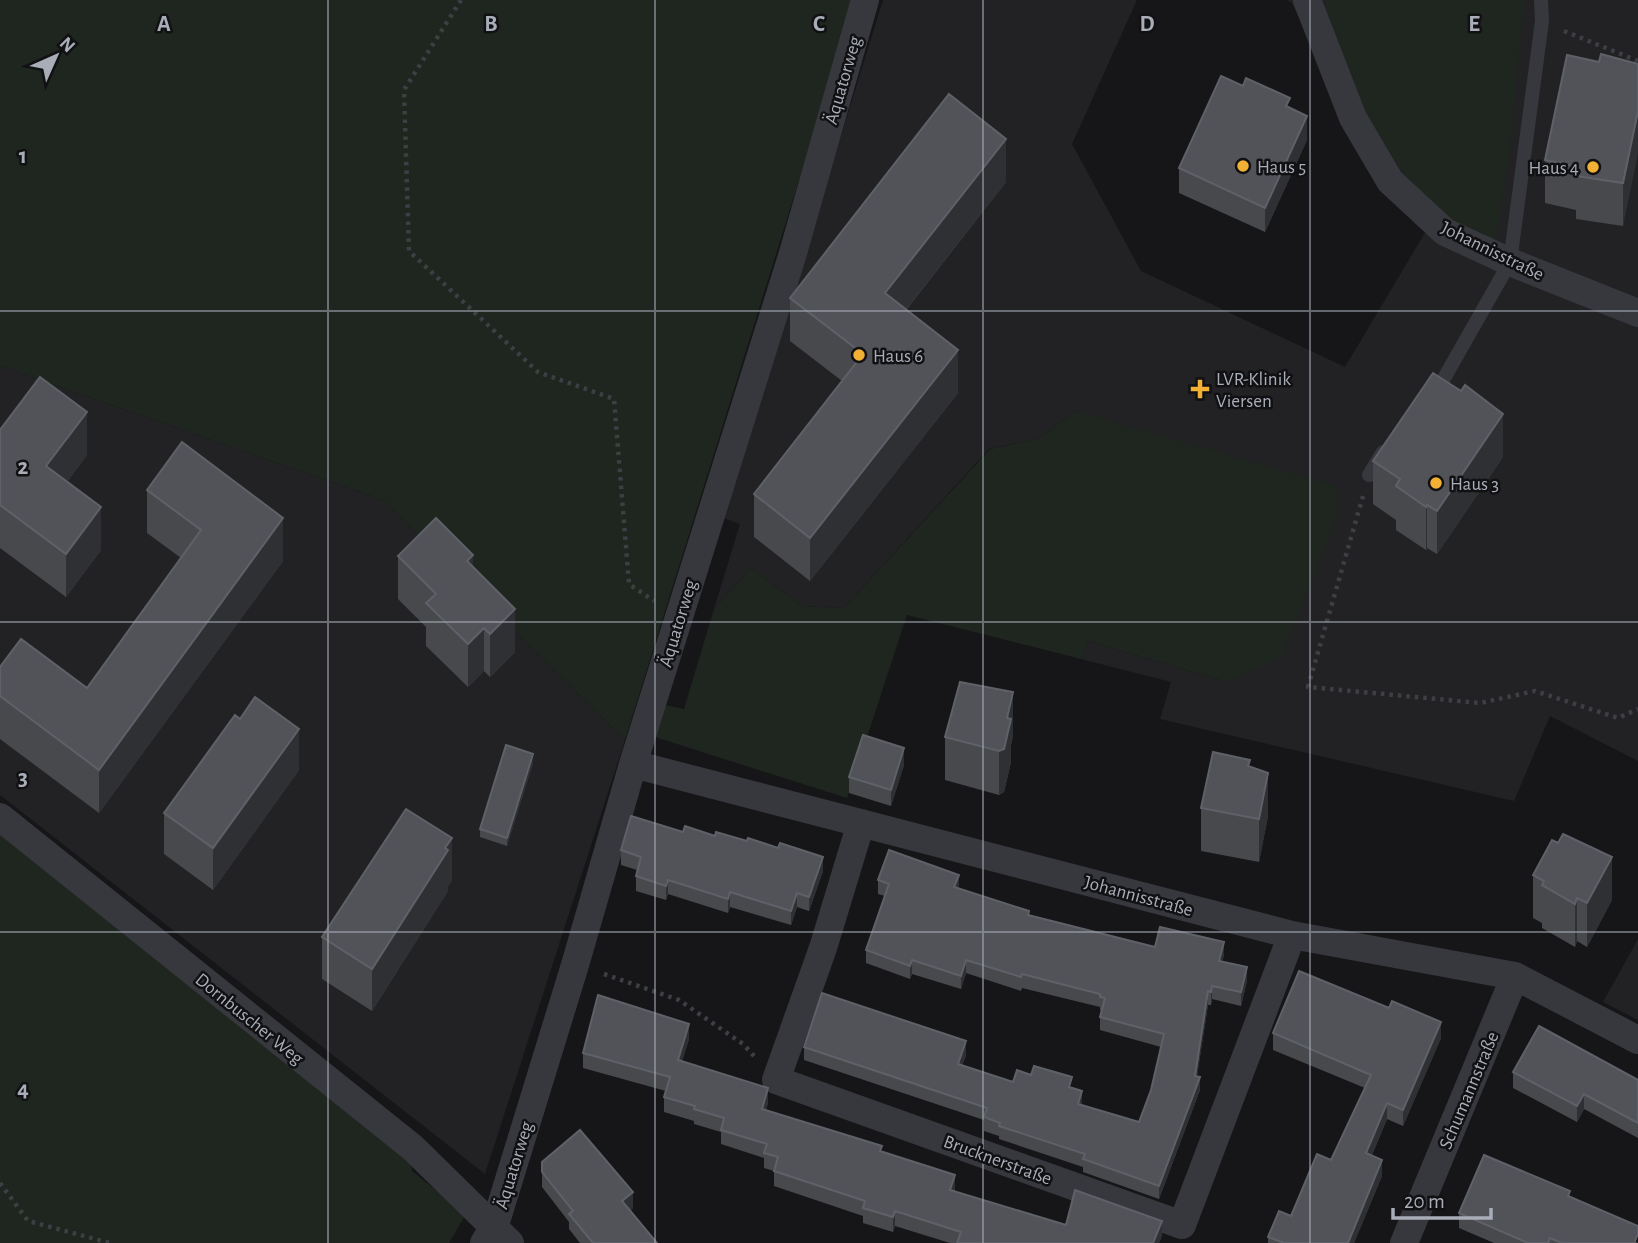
<svg xmlns="http://www.w3.org/2000/svg" width="1638" height="1243" viewBox="0 0 1638 1243" font-family="'Alegreya Sans',sans-serif">
<style>
.built{fill:#222225}
.green{fill:#1e261f}
.lines{fill:none;stroke-linecap:round;stroke-linejoin:round}
.path{stroke:#3d3f44;stroke-width:4.5;stroke-dasharray:3.5 5;stroke-linecap:butt}
.service{stroke:#37383d;stroke-width:14}
.minor{stroke:#37383d;stroke-width:28}
.wall{fill:#47494d}
.shaded-wall{fill:#2f3033}
.building{fill:#525359;stroke:#5f6168;stroke-width:2}
.grid{fill:none;stroke:#a8adb8;stroke-width:2;stroke-opacity:0.55}
.poi-dot{fill:#f2b134;stroke:#111113;stroke-width:2.5}
.labels{text-anchor:middle;stroke-width:5;stroke-linejoin:round;paint-order:stroke}
.street-label{font-size:19px;fill:#a8adb8;stroke:#111113}
.poi-label{font-size:19px;fill:#a8adb8;stroke:#111113;text-anchor:start}
.grid-label{font-size:23px;text-anchor:middle;font-weight:bold;fill:#a8adb8;stroke:#111113;stroke-width:5;stroke-linejoin:round;paint-order:stroke}
</style>
<rect width="100%" height="100%" fill="#161618"/>
<!-- built -->
<path class="built" d="M883 0H1137L1072 144 1141 271 1345 367 1426 231 1349 130 1292 3 1287 0H1638V761L1550 716 1514 801 1160 719 1171 682 1081 659 1088 641 1227 682 1076 411 1038 439 989 449 844 608 802 606 751 568 714 609 740 524 723 518Z
M0 366 383 500 625 740 485 1174 0 795Z
M1638 939V1020L1603 1002Z"/>
<!-- green -->
<path class="green" d="M0 0H855L625 740 383 500 0 366Z
M1328 0H1524L1510 150 1496 239 1484 244 1417 193 1362 109 1324 7Z
M1076 411 1334 485 1339 511 1281 658 1227 682 1088 641 1081 659 907 615 847 798 655 737 665 705 684 709 714 609 751 568 802 606 844 608 990 449 1038 439Z
M0 825 412 1157V1171L466 1214 449 1243H0Z"/>
<g class="lines">
<!-- path -->
<path class="path" d="M461 0 404 90 409 251 538 372 614 399 629 584 654 601
M1564 31 1638 61
M1363 496 1308 687 1480 703 1535 691 1618 718 1638 709
M604 974 679 1000 743 1044 754 1056
M0 1183 28 1221 110 1243"/>
<!-- service -->
<path class="service" d="M1434 396 1510 262 1542 21 1541 0
M1369 475 1383 452"/>
<!-- minor -->
<path class="minor" d="M1307 0 1353 118 1390 181 1445 232 1510 262 1638 313
M633 764 1292 935 1515 976 1638 1040
M0 817 413 1148 510 1243
M861 823 823 948 776 1080 1182 1225 1292 935
M484 1243 495 1225 575 965 633 764 793 253 865 0
M1404 1243 1515 976"/>
</g>
<!-- wall -->
<path class="wall" d="M1599 62 1638 64 1623 226 1576 219V210L1545 203V160Z
M1290 108 1307 140 1265 232 1179 193V168Z
M1006 182 906 310 958 393 810 581 754 537V494L842 381 790 341V298Z
M0 430 87 455 67 482 101 550 66 597 0 548Z
M1503 457 1437 554 1427 548 1426 550 1396 530V520L1373 504V461Z
M147 490 283 561 99 813 0 739V667L87 688 181 558 147 533Z
M398 556 473 568 515 652 490 677 484 671 468 687 426 646V627L398 599Z
M1013 735 1011 745V762L1004 792 999 795 945 780V737Z
M533 763 507 846 480 837V829Z
M904 765 891 806 849 793V777Z
M1250 767 1268 816 1259 862 1201 851V808Z
M299 770 213 890 164 854V813Z
M683 832 715 836 747 841 823 871 809 911 797 907 791 925 730 907 728 913 668 894 666 900 636 891V876L637 870 621 865V850Z
M1533 875 1612 900 1587 947 1577 941 1575 947 1542 928V923L1533 918Z
M452 880 448 886V891L372 1011 322 979V937Z
M878 880 958 888 1029 915 1155 947 1224 955 1222 961 1247 981 1241 1006 1212 999 1211 1005H1208L1197 1076 1200 1090 1159 1199 1083 1172V1167L999 1139V1136L984 1131V1120L804 1060V1047L966 1055 962 1066 1013 1082 1072 1088 1082 1105 1139 1122 1151 1090 1161 1047 1100 1030V1017L1102 1010H1100V1007L1022 988 1021 991 966 973 961 989 912 974 910 979 866 963V950L885 896 878 894Z
M1273 1033 1441 1038 1403 1126 1387 1119 1372 1155 1382 1176 1354 1243H1268V1237L1291 1216 1331 1160 1365 1088 1273 1050Z
M689 1039 682 1061 768 1103 766 1110 882 1151 955 1189V1192L1066 1225 1162 1235 1159 1243H950L895 1226 893 1232 863 1223V1216L774 1186V1171L764 1168V1158L721 1144V1132L694 1124V1121L664 1112V1097L666 1091 583 1068V1053Z
M1513 1072 1638 1080V1138L1584 1109 1577 1122 1513 1088Z
M542 1162 633 1208 630 1211 657 1243H580L569 1229V1222L542 1187Z
M1570 1197 1638 1243H1494L1459 1228V1213Z"/>
<!-- shaded-wall -->
<path class="shaded-wall" d="M1638 111V154L1623 226V183Z
M1307 116V140L1265 232V208Z
M1006 139V182L885 336V293Z
M958 350V393L810 581V538Z
M87 412V455L46 510V466Z
M1503 414V457L1437 554V511Z
M1427 505V548L1426 550V507Z
M101 507V550L66 597V554Z
M283 518V561L99 813V770Z
M473 555V598L467 561Z
M515 609V652L490 677V634Z
M484 628V671L468 687V644Z
M1013 692V735L1011 745V762L1004 792 999 795V751Z
M299 729V770L213 890V848Z
M904 748V765L891 806V790Z
M533 754V763L507 846V838Z
M1268 773V816L1259 862V819Z
M452 838V880L448 886V891L372 1011V969Z
M823 857V871L809 911V897Z
M1612 857V900L1587 947V903Z
M959 875V888L954 887Z
M668 880V894L666 900V886Z
M730 892V907L728 913V899Z
M797 893V907L791 925V911Z
M1577 898V941L1575 947V904Z
M1224 942V955L1219 974V961Z
M912 960V974L910 979V966Z
M966 960V973L961 989V976Z
M1247 967V981L1241 1006V992Z
M1212 986V999L1211 1005V992Z
M1208 991V1005L1195 1089V1076Z
M1441 1022V1038L1403 1126V1110Z
M689 1024V1039L678 1074V1060Z
M966 1041V1055L958 1078V1064Z
M1200 1077V1090L1159 1199V1186Z
M768 1088V1103L762 1124V1109Z
M1082 1091V1105L1078 1104Z
M1584 1094V1109L1577 1122V1106Z
M1387 1103V1119L1366 1169V1153Z
M1382 1160V1176L1354 1243H1348Z
M955 1175V1189L950 1205V1190Z
M633 1192V1208L622 1217V1201Z
M895 1211V1226L893 1232V1217Z
M1162 1221V1235L1159 1243H1153Z"/>
<!-- building -->
<path class="building" d="M1601 54 1638 64V111L1623 183 1576 176 1577 167 1545 160 1567 55 1599 62Z
M1221 76 1243 86 1246 78 1290 98 1286 106 1307 116 1265 208 1179 168Z
M949 94 1006 139 885 293 958 350 810 538 754 494 863 354 790 298Z
M1433 373 1461 391 1465 385 1503 414 1437 511 1427 505 1426 507 1396 486 1400 479 1373 461Z
M40 377 87 412 46 466 101 507 66 554 0 505V430Z
M182 442 283 518 99 770 0 696V667L21 639 87 688 201 530 147 490Z
M436 518 473 555 467 561 515 609 490 634 484 628 468 644 426 603 436 594 398 556Z
M960 682 1013 692 1007 718 1011 719 1004 749 999 751 945 737Z
M255 697 299 729 213 848 164 813 235 715 240 719Z
M863 735 904 748 891 790 849 777Z
M506 745 533 754 507 838 480 829Z
M1213 752 1250 760 1248 766 1268 773 1259 819 1201 808Z
M406 809 452 838 445 848 448 850 372 969 322 937Z
M631 816 683 832 685 826 715 836 716 832 747 841 748 838 778 848 780 843 823 857 809 897 797 893 791 911 730 892 728 899 668 880 666 886 636 876 641 857 621 850Z
M1563 834 1612 857 1587 903 1577 898 1575 904 1542 885 1544 881 1533 875 1552 840 1558 843Z
M889 850 959 875 954 887 1029 911 1028 915 1155 947 1160 927 1224 942 1219 961 1247 967 1241 992 1212 986 1211 992 1208 991 1195 1076 1200 1077 1159 1186 1083 1159 1085 1154 999 1126 1000 1123 984 1117 987 1108 804 1047 822 993 966 1041 958 1064 1013 1082 1017 1070 1031 1075 1034 1066 1072 1077 1069 1087 1082 1091 1078 1104 1139 1122 1151 1090 1164 1034 1100 1017 1105 998 1100 997V994L1022 974 1021 977 966 960 961 976 912 960 910 966 866 950 889 884 878 880Z
M1299 971 1389 1008 1392 1001 1441 1022 1403 1110 1387 1103 1366 1153 1382 1160 1348 1243H1284L1268 1237 1279 1211 1291 1216 1317 1154 1331 1160 1371 1075 1273 1033Z
M598 995 689 1024 678 1060 768 1088 762 1109 882 1146 880 1151 955 1175 950 1190 1066 1225 1075 1190 1162 1221 1153 1243H957L961 1232 895 1211 893 1217 863 1208 865 1201 774 1171 778 1157 764 1153 767 1144 721 1130 724 1118 694 1109 695 1106 664 1097 670 1077 583 1053Z
M1539 1026 1638 1080V1123L1584 1094 1577 1106 1513 1072Z
M580 1130 633 1192 622 1201 657 1243H593L569 1214 573 1211 542 1172V1162Z
M1484 1155 1570 1191 1568 1196 1638 1226V1234L1634 1243H1562L1550 1238 1548 1243H1528L1459 1213Z"/>
<!-- grid -->
<path class="grid" d="M328 0V1243M655 0V1243M983 0V1243M1310 0V1243M0 311H1638M0 622H1638M0 932H1638"/>
<!-- markers -->
<g class="poi-dot">
<circle cx="1243" cy="166" r="7"/>
<circle cx="1593" cy="167" r="7"/>
<circle cx="859" cy="355" r="7"/>
<path d="M1196.5 378.5h7v7h7v7h-7v7h-7v-7h-7v-7h7z"/>
<circle cx="1436" cy="483" r="7"/>
</g>
<g class="labels">
<!-- street labels -->
<g class="street-label">
<text transform="translate(842 80) rotate(-74)" y="7">Äquatorweg</text>
<text transform="translate(1493 250) rotate(26)" y="7">Johannisstraße</text>
<text transform="translate(677 623) rotate(-73)" y="7">Äquatorweg</text>
<text transform="translate(1139 895) rotate(15)" y="7">Johannisstraße</text>
<text transform="translate(250 1018) rotate(39)" y="7">Dornbuscher Weg</text>
<text transform="translate(1468 1090) rotate(-67)" y="7">Schumannstraße</text>
<text transform="translate(998 1159) rotate(20)" y="7">Brucknerstraße</text>
<text transform="translate(513 1165) rotate(-73)" y="7">Äquatorweg</text>
</g>
<!-- poi labels -->
<g class="poi-label">
<text x="1257" y="173">Haus 5</text>
<text x="1579" y="174" text-anchor="end">Haus 4</text>
<text x="873" y="362">Haus 6</text>
<text x="1216" y="385">LVR-Klinik<tspan x="1216" dy="22">Viersen</tspan></text>
<text x="1450" y="490">Haus 3</text>
</g>
</g>
<g class="grid-label">
<text x="164" y="31">A</text>
<text x="491" y="31">B</text>
<text x="819" y="31">C</text>
<text x="1147" y="31">D</text>
<text x="1474" y="31">E</text>
<text x="23" y="163">1</text>
<text x="23" y="474">2</text>
<text x="23" y="785">3</text>
<text x="23" y="1096">4</text>
</g>
<!-- north arrow -->
<g transform="translate(56 56) rotate(45)" stroke="#111113" stroke-width="5" paint-order="stroke">
<path d="M0-5L12 26L0 18L-12 26Z" fill="#a8adb8"/>
<text y="-10" font-size="19" font-weight="bold" text-anchor="middle" fill="#a8adb8">N</text>
</g>
<!-- scale -->
<path d="M1393 1208v10h98v-10" fill="none" stroke="#a8adb8" stroke-width="3.5"/>
<text x="1404" y="1208" font-size="21" fill="#a8adb8" stroke="#111113" stroke-width="5" paint-order="stroke">20 m</text>
</svg>
